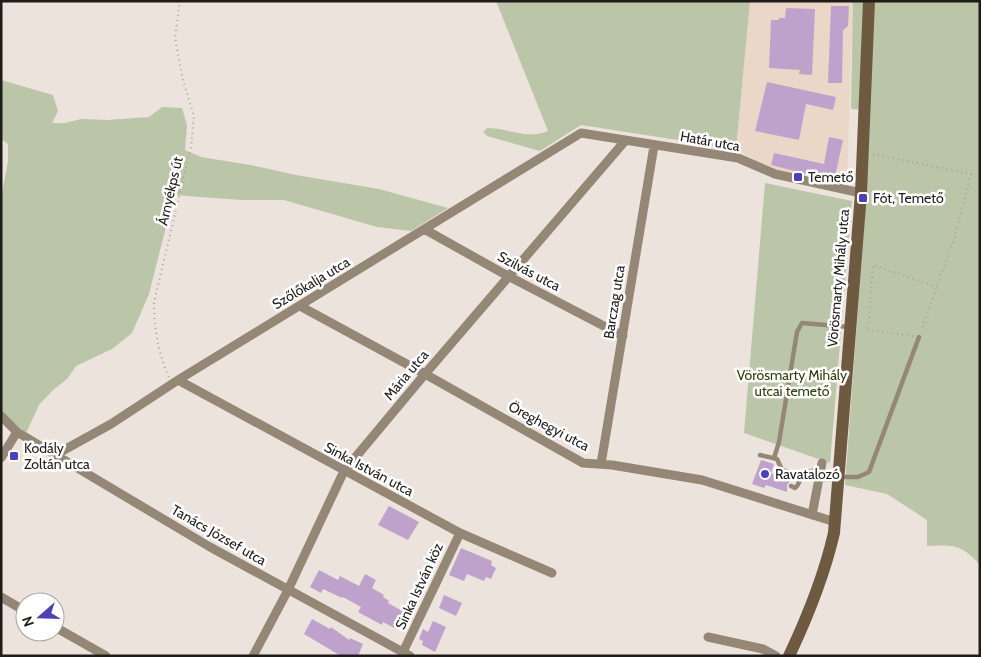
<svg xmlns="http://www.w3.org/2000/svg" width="981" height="657" viewBox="0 0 981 657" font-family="Cabin,sans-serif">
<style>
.industrial{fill:#ebd7c8}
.green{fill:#bbc5a8}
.building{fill:#bfa2cb}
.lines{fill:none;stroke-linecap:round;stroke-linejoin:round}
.path{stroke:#a7a19c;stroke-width:2;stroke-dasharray:1 4;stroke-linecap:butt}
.service{stroke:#958776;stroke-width:4.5}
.minor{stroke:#958776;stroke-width:9}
.secondary{stroke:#6e5a41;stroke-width:12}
.poi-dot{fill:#4e40b7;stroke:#fff;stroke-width:2}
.labels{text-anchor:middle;stroke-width:5;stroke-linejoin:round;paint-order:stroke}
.street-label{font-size:14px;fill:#1f1c1a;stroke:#fff}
.poi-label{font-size:14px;fill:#1f1c1a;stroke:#fff;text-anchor:start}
.park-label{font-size:14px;fill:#323f08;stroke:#fff}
</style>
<rect width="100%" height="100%" fill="#ece3dd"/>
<!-- industrial -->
<path class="industrial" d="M750 1H853L847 183 773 170 736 149Z"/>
<!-- green -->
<path class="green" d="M496 1H750L736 149 581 125 540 151 487 136 483 132 487 128C507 128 529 140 548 131Z
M853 1H980V565C961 544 954 545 927 546V520L887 494 845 485 866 199 870 110 851 109Z
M1 80 53 95 58 111 52 123H65L81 119 107 120 149 117 162 107 182 108 187 125 185 150 201 157 250 165 296 175 379 189 448 208 411 231 377 227 284 200H242L174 195 149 294 132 333 112 349 76 366 67 379 52 391 39 405 26 433 1 413V199L8 161V144L1 139Z
M765 183 852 201 830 463 744 433Z"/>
<!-- building -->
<path class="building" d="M831 6H849L848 26 843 30 842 83H828Z
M786 8 815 9 812 75 799 74 800 70 769 68 771 20H779V18H785Z
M767 82 836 97 833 110 806 104 799 140 755 131Z
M829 137 843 140 834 181 771 165 774 153 824 164Z
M761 460 774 464 771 473 791 480 787 485V492L766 485 764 488 752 484Z
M389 506 419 522 408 540 378 525Z
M461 548 492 561 491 565 496 568 491 579 486 577 484 581 467 574 464 581 449 575Z
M319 570 338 580 340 576 359 586 365 574 376 580 372 588 384 595 383 597 389 601 388 603 406 613 398 630 383 622 382 625 358 612 361 607 343 597 342 598 323 589 321 593 310 587Z
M444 595 462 603 456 616 439 608Z
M312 619 330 629 331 627 349 640 350 638 363 644 358 656H341L304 634Z
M433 621 446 627 435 652 422 645 423 641 419 639 423 629 428 632Z"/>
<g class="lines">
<!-- path -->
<path class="path" d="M873 154 971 174 954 239 921 331
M913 336 866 330 869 318 873 265 937 287
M169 377C158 354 154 327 154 302L191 147 194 116 183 81 175 38 180 1"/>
<!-- service -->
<path class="service" d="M760 455 777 459 782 470 800 476C800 482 799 485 795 488L791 486
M774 458 779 442 797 332 802 323 849 327
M839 477H858L869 472 919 337"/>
<!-- minor -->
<path class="minor" d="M424 229 508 276 623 336
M300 306 425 374 583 463 612 465 702 480 835 522
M178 380 460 533 552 573
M1 416 17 432 210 547 410 656
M55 455 111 424 178 380 581 133 738 158 775 174 861 193
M1 458 17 432
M601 464 654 146
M800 476 813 473 823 477H838
M812 515 822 463
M1 597 25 611
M55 627 106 656
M708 637 763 649 776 656
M403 652 460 533
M253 656 288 590 344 471 425 374 625 141"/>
<!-- secondary -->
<path class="secondary" d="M789 656C808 616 824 576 834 533L861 193 869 1"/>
</g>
<!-- markers -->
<g class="poi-dot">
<rect x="793" y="172" width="10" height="10" rx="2.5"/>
<rect x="858" y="193" width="10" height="10" rx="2.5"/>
<rect x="9" y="451" width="10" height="10" rx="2.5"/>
<circle cx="765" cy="474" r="5"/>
</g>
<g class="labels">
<!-- street labels -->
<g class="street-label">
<text transform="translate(710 141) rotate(10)" y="5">Határ utca</text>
<text transform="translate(170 191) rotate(-77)" y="5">Árnyékps út</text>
<text transform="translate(529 271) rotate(28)" y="5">Szilvás utca</text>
<text transform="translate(838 278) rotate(-85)" y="5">Vörösmarty Mihály utca</text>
<text transform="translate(311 283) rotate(-31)" y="5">Szőlőkalja utca</text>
<text transform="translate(614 302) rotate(-81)" y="5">Barczag utca</text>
<text transform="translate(406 375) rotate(-50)" y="5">Mária utca</text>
<text transform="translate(549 426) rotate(28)" y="5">Öreghegyi utca</text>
<text transform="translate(369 469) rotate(28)" y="5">Sinka István utca</text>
<text transform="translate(219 535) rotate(30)" y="5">Tanács József utca</text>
<text transform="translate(419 586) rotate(-65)" y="5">Sinka István köz</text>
</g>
<!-- poi labels -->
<g class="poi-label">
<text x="808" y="182">Temető</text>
<text x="873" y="203">Fót, Temető</text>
<text x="24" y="453">Kodály<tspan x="24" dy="16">Zoltán utca</tspan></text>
<text x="775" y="479">Ravatalozó</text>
</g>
<!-- park labels -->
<g class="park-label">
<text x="792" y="380">Vörösmarty Mihály<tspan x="792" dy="16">utcai temető</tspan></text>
</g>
</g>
<!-- border -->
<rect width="981" height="657" fill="none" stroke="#1f1c1a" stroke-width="5"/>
<!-- north arrow -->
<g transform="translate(40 617) rotate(250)"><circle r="24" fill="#ffffff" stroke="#a5a4a3"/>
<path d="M0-4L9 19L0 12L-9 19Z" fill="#4e40b7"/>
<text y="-8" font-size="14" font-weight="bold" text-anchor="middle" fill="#1f1c1a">N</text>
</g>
</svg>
